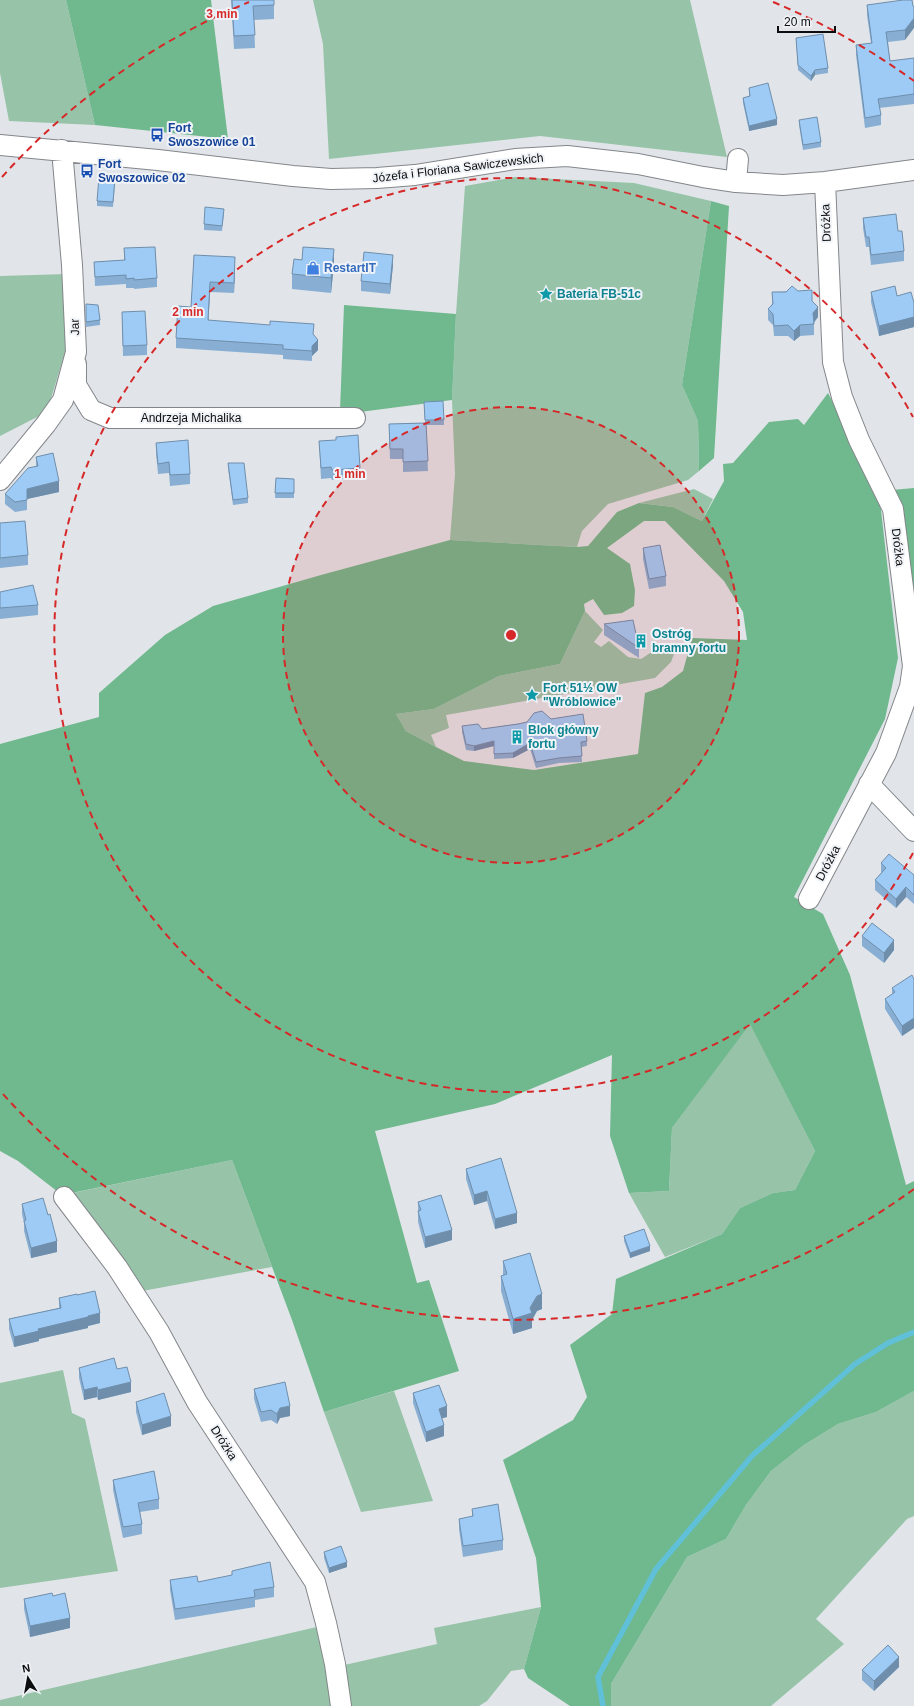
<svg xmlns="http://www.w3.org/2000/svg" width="914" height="1706" viewBox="0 0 914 1706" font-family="Helvetica,sans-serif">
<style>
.green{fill:#97c3a8}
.forest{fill:#70b88d;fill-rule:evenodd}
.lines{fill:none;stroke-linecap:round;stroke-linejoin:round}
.stream{stroke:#60c0d7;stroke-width:5.5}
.minor-casing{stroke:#83868a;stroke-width:22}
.minor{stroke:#fff;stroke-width:20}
.wall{fill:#88afd3}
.shaded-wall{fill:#6f8eac}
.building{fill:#9ecbf5;stroke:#6f8eac}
.ring{fill:none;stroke:#d62828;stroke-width:2;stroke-dasharray:7 5}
.labels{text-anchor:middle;stroke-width:4;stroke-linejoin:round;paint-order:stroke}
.transit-label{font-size:12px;font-weight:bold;fill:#164399;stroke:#eff3f7;text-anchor:start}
.street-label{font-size:12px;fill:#0c0d0e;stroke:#eff3f7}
.shop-label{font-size:12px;font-weight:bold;fill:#366cbe;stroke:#eff3f7;text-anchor:start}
.culture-label{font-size:12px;font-weight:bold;fill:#0d838f;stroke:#eff3f7;text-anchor:start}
.centre{fill:#d62828;stroke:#eff3f7;stroke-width:2}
.ring-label{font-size:12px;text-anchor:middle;font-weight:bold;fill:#d62828;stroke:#eff3f7;stroke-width:4;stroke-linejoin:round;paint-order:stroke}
</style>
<rect width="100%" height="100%" fill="#e1e5e9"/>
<!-- green -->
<path class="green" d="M0 0H66L95 125 9 121 0 73Z
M313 0H690L727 157 540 136 329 159 323 44Z
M515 177 634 183 711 201 682 385 698 421 699 471 688 480 608 504 582 531 577 547 450 540 455 474 452 400 456 314 465 186Z
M67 274 70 335 47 412 0 436V276Z
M694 489 713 499 702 521 673 507 639 503Z
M585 611 603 630 594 642 601 647 609 641 628 657 641 659 661 646 678 643 671 662 655 678 446 715 449 728 431 735 436 747 406 731 396 714 434 709 499 676 560 664Z
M750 1023 815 1151 795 1190 773 1193 740 1208 722 1234 665 1257 629 1193 669 1191 672 1128Z
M232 1160 272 1267 137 1292 68 1194Z
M63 1370 72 1413 85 1419 118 1571 0 1588V1383Z
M394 1391 433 1501 361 1512 324 1412Z
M914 1391V1516L907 1519 816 1619 844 1644 771 1706H611V1684L687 1557 726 1539 746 1505 771 1471 804 1445 838 1424 876 1412Z
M541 1607 524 1669 511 1671 487 1701 479 1706H346L340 1666 437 1644 434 1628Z
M321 1626 333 1706H0V1700Z"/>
<!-- forest -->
<path class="forest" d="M66 0H211L228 139 95 125Z
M711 201 729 206 714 458 699 471 698 421 682 385Z
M344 305 456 314 452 400 360 412 340 411Z
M828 393 879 493 898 658 885 719 794 897 823 914 850 975 906 1185 914 1181V1391L876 1412 838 1424 804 1445 771 1471 746 1505 726 1539 687 1557 611 1684V1706H570L528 1678 524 1669 541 1607 536 1558 503 1460 573 1420 587 1397 570 1345 612 1314 616 1279 722 1234 740 1208 773 1193 795 1190 815 1151 750 1024 672 1128 669 1191 629 1193 610 1136 612 1055 495 1104 375 1131 417 1283 429 1280 459 1371 324 1412 292 1320 232 1160 62 1195 18 1161 0 1151V744L99 717V693L165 635 213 606 321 575 450 540 577 547 588 546 617 512 639 503 673 507 702 521 724 481 723 464 733 463 769 422 798 419 804 425ZM644 521H665L724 581 743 612 747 640 692 638 683 671 662 687 645 693 638 754 534 770 464 761 436 747 406 731 396 714 434 709 499 676 560 664 585 611 584 604 593 599 604 615 622 613 634 606 635 590 630 564 607 548Z
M914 488V631L892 490Z"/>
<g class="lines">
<!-- stream -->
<path class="stream" d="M603 1706 598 1677 656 1569 752 1456 855 1364 888 1343 914 1332"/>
<!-- minor casing -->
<g class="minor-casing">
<path id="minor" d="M0 145 158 160 293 176 331 179 377 178 415 175 515 159 567 156 638 164 703 177 736 182 783 185 825 182 914 170
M736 182 738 159
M76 364V385L91 410 110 418H355
M0 480 46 424 63 400 76 352 72 265 62 150
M869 784 914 831
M809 899 886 753 910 687 913 666 893 509 859 440 842 397 833 362 825 182
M64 1197 117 1267 159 1332 197 1402 315 1582 326 1623 335 1664 341 1706"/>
</g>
<!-- minor -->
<use href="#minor" class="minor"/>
</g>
<!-- wall -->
<path class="wall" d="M231 0H274V19L254 20 255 48 234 49Z
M912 0 905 40 888 42 890 61 914 58V104L879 108 881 115V125L865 128 856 55V45L871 43 867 15V5Z
M796 38 828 68V73L815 75 811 81 798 70Z
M749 88 777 125 749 131 743 103V98L749 96Z
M799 120 821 142V147L803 150 799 125Z
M115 183 113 207 97 206V201Z
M224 214 222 231 204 230V224Z
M863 218 904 251V261L871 265 869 247H866L863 228Z
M124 248 157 278V287L134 289V288H126V284L95 286 94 262 124 260Z
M194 255 235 267 234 293 210 292 208 320 314 335 318 350 312 356V361L283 359V355L176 348V338L191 307Z
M302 260 334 264 331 293 292 289V274Z
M393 265 390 294 361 291V281Z
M798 291 812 301 818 317 814 323V335L800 336 794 341 788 336H774L773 325 768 320V309L772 304V292Z
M871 292 897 296 914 303V327L879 336 871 302Z
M86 304 100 320V325L86 327Z
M122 312 147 345V355L123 356Z
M443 401 444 425H426L428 471 403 472V459H390L389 424 425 423 424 402Z
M319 441 360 468V478L332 480 331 478 321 479Z
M156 443 190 474V484L170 486 169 473 158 474 156 453Z
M36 457 59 492 27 499V510L15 512 5 504V494L36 466Z
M228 463 248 498V503L233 505 228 468Z
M276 478 294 479V498H275Z
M0 523 28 555V565L0 568Z
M643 548 666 576V586L649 589 643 559Z
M0 592 38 605V615L0 619Z
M604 624 639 648V658L604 635Z
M551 719 587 741V746L581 747 582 762 559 763 536 768 530 749 513 758 494 759V746L474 751 466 750 462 732V726L482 729Z
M881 863 914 875V904L906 897 896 908 875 890V880L881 873Z
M862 936 894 950 884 963 862 946Z
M914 979V1028L902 1036 885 1009V999L892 994V988Z
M466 1169 517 1223 495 1229 487 1201 474 1205 466 1179Z
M418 1202 452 1240 425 1248 418 1222Z
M22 1204 57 1252 31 1258 24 1231V1223L22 1214Z
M624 1236 650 1251 630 1258 624 1241Z
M503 1261 542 1309 537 1311 532 1320V1328L513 1334 501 1291V1276H503Z
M77 1295 100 1323 88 1326V1328L39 1339V1341L14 1347 9 1329V1319L59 1308V1298Z
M79 1368 117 1369 131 1392 98 1400 97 1397 84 1400 79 1378Z
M254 1389 290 1416 280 1418 277 1424 271 1420 261 1422 254 1399Z
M413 1393 447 1417 442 1418 444 1436 426 1442 413 1403Z
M136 1402 171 1426 142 1435 136 1412Z
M113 1480 159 1499V1509L140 1512 142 1524V1534L123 1538 113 1490Z
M472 1509 503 1540V1550L463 1557 459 1529V1519L472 1517Z
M324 1552 347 1567 329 1573 324 1558Z
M232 1571 274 1587V1597L255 1600V1607L175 1620 170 1590V1580L198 1582 232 1575Z
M53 1596 70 1628 30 1637 24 1609V1599Z
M899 1667 874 1691 862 1680V1670Z"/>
<!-- shaded-wall -->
<path class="shaded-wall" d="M914 18V28L905 40V30Z
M815 70V75L811 81V76Z
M777 119V125L749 131V126Z
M334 249V264L331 293V278Z
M393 255V265L390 294V284Z
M235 257V267L234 293V283Z
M210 282V292L208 330V320Z
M818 307V317L813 323V313Z
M914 317V327L879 336V326Z
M800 325V336L794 341V331Z
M318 340V350L312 356V361V346Z
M59 481V492L27 499V489Z
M494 741V746L474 751V746Z
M530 743V749L513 758V753Z
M906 887V897L896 908V899Z
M894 940V950L884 963V953Z
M914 1018V1028L902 1036V1026Z
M487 1191V1201L474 1205V1195Z
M517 1213V1223L495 1229V1219Z
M452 1230V1240L425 1248V1237Z
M57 1241V1252L31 1258V1248Z
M650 1246V1251L630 1258V1253Z
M542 1294V1309L537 1311 532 1320V1328L513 1334V1319L530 1308 537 1296Z
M100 1313V1323L88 1326V1328L39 1339V1341L14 1347V1337L38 1329Z
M131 1382V1392L98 1400V1390Z
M97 1387V1397L84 1400V1390Z
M290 1406V1416L280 1418 277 1424V1414L280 1408Z
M447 1406V1417L439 1419V1409Z
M171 1416V1426L142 1435V1425Z
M444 1425V1436L426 1442V1432Z
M347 1562V1567L329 1573V1568Z
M70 1618V1628L30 1637V1626Z
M899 1657V1667L874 1691V1681Z"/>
<!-- building -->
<path class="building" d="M232 0H274V5L253 6 255 35 234 36Z
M903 0H912L913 6 914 7V18L905 30 886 32 890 61 914 58V94L878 99 881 115 865 118 856 45 872 43 867 5Z
M823 34 828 68 815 70 811 76 798 65 796 38Z
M768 83 777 119 749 126 743 98 750 96 749 88Z
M817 117 821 142 803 145 799 120Z
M99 177 115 178 113 202 97 201Z
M205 207 224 209 222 226 204 224Z
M896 214 898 231H902L904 251 871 255 869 237H866L863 218Z
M155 247 157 278 134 280V278L126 279V275L95 277 94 262 125 260 124 248Z
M303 247 334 249 331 278 292 274 294 259 302 260Z
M364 252 393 255 390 284 361 281Z
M194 255 235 257 234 283 210 282 208 320 270 325V321L314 324 313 334 318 340 312 346V351L283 349V345L176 338 178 306 191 307Z
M792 286 798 291 812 290V301L818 307 813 313 814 324 800 325 794 331 788 325 774 326 773 314 768 309 773 304 772 292H786Z
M895 286 897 296 911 292 914 303V317L879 326 871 292Z
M86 304 98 305 100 320 86 322Z
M145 311 147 345 123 346 122 312Z
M443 401 444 420H425L424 402Z
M426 423 428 461 403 462V449H390L389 424Z
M358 435 360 468 332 470 331 467 321 468 319 441 336 440V437Z
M188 440 190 474 170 475 169 462 158 464 156 443Z
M53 453 59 481 27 489V500L15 502 5 494 28 468 38 466 36 457Z
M228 463H244L248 498 233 500Z
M276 478 294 479V493H275Z
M25 521 28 555 0 558V523Z
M660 545 666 576 649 579 643 548Z
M33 585 38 605 0 608V592Z
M633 620 639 648 604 624Z
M542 711 551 719 583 714 587 741 581 742 582 756 559 758 536 762 530 743 513 753 494 754V741L474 746 466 744 462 726 478 724 482 729 518 724 527 722 534 713Z
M889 854 914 875V895L906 887 896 899 875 880 886 868 881 863Z
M872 923 894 940 884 953 862 936Z
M912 975 914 979V1018L902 1026 885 999 895 992 892 988Z
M501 1158 517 1213 495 1219 487 1191 474 1195 466 1169Z
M441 1195 452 1230 425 1237 418 1211 421 1210 418 1202Z
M43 1198 48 1215 50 1214 57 1241 31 1248 24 1221 26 1220 22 1204Z
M644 1229 650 1246 630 1253 624 1236Z
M530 1253 542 1294 537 1296 530 1308 532 1313 513 1319 501 1276 507 1274 503 1261Z
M95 1291 100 1313 88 1316V1317L38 1329 39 1331 14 1337 9 1319 61 1308 59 1298 77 1294V1295Z
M114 1358 117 1369 127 1367 131 1382 98 1390 97 1387 84 1390 79 1368Z
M285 1382 290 1406 280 1408 277 1414 271 1410 261 1412 254 1389Z
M439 1385 447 1406 439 1409 444 1425 426 1432 413 1393Z
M164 1393 171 1416 142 1425 136 1402Z
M154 1471 159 1499 138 1503 142 1524 123 1527 113 1480Z
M498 1504 503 1540 463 1546 459 1519 473 1516 472 1509Z
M341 1546 347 1562 329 1568 324 1552Z
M270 1562 274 1587 254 1590 255 1597 175 1609 170 1580 197 1576 198 1582 232 1575V1571Z
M52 1593 53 1596 65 1593 70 1618 30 1626 24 1599Z
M888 1645 899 1657 874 1681 862 1670Z"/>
<!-- distance rings -->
<circle cx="511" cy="635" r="228" fill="#d62828" fill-opacity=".12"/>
<g class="ring">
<circle cx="511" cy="635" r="228"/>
<path d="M913 853A457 457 0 1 1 913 417"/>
<path d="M914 1189A685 685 0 0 1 2 1093M2 177A685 685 0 0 1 249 2M773 2A685 685 0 0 1 914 81"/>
</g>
<!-- icons -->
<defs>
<g id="bus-bare" transform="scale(1.08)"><path d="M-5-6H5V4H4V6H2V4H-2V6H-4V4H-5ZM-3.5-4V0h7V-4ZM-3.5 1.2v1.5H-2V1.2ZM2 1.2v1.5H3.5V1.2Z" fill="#1a4fb4" stroke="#eff3f7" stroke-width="2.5" paint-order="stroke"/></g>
<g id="shop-bare" transform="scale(1.08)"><path d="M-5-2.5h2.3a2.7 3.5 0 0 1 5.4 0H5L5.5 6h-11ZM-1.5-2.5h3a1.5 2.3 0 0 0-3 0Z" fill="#3f7fe0" stroke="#eff3f7" stroke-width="2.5" paint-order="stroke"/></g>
<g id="sight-bare" transform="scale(1.08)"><path d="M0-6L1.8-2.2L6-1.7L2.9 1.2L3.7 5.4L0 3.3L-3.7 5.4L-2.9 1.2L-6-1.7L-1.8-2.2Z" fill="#0f9aa8" stroke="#eff3f7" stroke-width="2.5" paint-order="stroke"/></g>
<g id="building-bare" transform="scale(1.08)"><path d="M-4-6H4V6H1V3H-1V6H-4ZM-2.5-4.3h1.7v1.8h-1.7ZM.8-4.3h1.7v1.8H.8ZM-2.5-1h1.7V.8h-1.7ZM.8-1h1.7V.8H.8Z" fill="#0f9aa8" stroke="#eff3f7" stroke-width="2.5" paint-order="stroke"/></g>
</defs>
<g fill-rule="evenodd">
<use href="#bus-bare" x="157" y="135"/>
<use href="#bus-bare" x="87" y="171"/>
<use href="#shop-bare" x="313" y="268"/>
<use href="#sight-bare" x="546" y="294"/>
<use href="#building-bare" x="641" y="641"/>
<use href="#sight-bare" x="532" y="695"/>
<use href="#building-bare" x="517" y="737"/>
</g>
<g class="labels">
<!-- transit labels -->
<g class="transit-label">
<text x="168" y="132">Fort<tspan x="168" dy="14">Swoszowice 01</tspan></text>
<text x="98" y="168">Fort<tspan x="98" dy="14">Swoszowice 02</tspan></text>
</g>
<!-- street labels -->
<g class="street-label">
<text transform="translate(458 168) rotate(-7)" y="4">Józefa i Floriana Sawiczewskich</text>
<text transform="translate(826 223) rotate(-92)" y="4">Dróżka</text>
<text transform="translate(75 327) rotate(-92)" y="4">Jar</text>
<text x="191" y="422">Andrzeja Michalika</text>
<text transform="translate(898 547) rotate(83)" y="4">Dróżka</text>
<text transform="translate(828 863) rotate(-62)" y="4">Dróżka</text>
<text transform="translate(224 1443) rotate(57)" y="4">Dróżka</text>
</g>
<!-- shop labels -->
<g class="shop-label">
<text x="324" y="272">RestartIT</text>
</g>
<!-- culture labels -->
<g class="culture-label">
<text x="557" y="298">Bateria FB-51c</text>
<text x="652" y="638">Ostróg<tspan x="652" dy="14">bramny fortu</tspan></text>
<text x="543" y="692">Fort 51½ OW<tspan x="543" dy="14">"Wróblowice"</tspan></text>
<text x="528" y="734">Blok główny<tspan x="528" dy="14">fortu</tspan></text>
</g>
</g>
<circle cx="511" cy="635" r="6" class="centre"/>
<g class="ring-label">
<text x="222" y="18">3 min</text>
<text x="188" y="316">2 min</text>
<text x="350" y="478">1 min</text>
</g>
<!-- north arrow -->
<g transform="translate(28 1678) rotate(349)" stroke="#eff3f7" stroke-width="3" paint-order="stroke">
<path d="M0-3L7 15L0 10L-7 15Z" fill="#0c0d0e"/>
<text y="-6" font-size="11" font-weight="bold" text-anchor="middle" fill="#0c0d0e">N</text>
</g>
<!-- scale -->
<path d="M778 26v6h57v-6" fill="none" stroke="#0c0d0e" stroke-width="2"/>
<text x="784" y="26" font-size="12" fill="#0c0d0e" stroke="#eff3f7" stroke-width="3" paint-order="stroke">20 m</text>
</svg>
